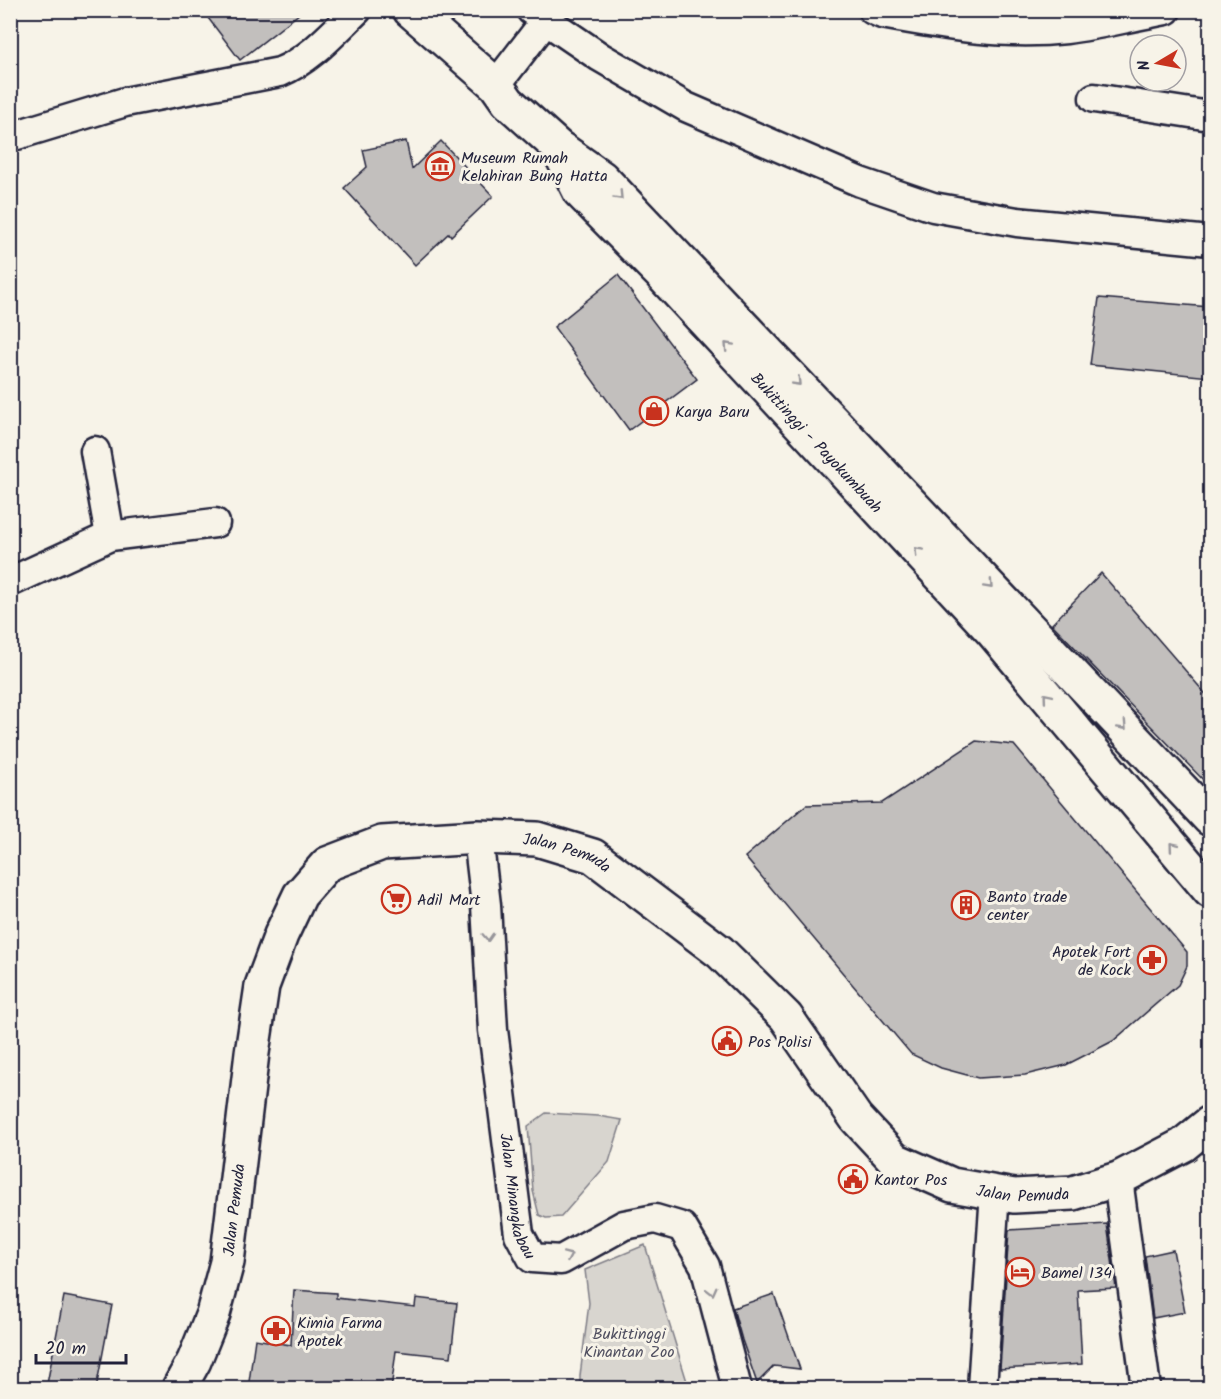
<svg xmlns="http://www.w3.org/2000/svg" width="1221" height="1399" viewBox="0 0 1221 1399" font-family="Kalam,sans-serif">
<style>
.green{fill:#d8d5cf;stroke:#7d7c85;stroke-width:1.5}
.building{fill:#c2bfbd;stroke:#22223b;stroke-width:1.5}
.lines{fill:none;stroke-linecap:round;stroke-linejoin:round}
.minor-casing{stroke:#22223b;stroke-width:33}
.primary-casing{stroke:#22223b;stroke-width:38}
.minor{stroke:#f7f3e8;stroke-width:28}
.primary{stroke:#f7f3e8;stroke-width:33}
.oneway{stroke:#97959a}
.labels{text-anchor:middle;stroke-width:6;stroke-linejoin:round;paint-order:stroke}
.poi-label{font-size:16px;fill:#22223b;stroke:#f7f3e8;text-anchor:start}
.street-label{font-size:16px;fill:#22223b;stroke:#f7f3e8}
.park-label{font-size:16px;fill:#504f60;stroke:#f7f3e8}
</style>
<rect width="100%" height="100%" fill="#f7f3e8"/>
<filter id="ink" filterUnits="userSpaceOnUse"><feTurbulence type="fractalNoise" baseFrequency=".0167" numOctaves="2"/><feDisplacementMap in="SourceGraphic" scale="12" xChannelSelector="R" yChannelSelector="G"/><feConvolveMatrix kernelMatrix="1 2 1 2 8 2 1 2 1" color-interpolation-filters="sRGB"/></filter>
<g filter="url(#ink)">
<!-- green -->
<path class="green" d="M546 1113 598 1116 622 1120 609 1162 561 1217 546 1218 539 1215 533 1191 528 1126Z
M645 1245 689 1388H580V1376L589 1303 585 1270Z"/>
<!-- building -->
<path class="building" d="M202 10H304L240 60Z
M406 141 412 169 441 141 493 196 451 236 449 233 415 265 344 188 367 167 363 150Z
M618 275 697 379 629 430 554 327Z
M1099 298 1210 307V377L1090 365Z
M1101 573 1210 699V787L1052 624Z
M976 741 1014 745 1187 952V966L1178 985 1113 1041 1066 1065 1025 1075 978 1078 941 1068 911 1054 745 857 806 805 882 803Z
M1107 1224 1116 1288 1078 1290 1082 1364 1000 1369 1009 1230Z
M1173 1250 1185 1312 1153 1318 1145 1256Z
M294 1290 336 1293V1298L415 1307 416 1298 457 1303 451 1357 396 1351 391 1389H248L255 1339 291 1345Z
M774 1294 800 1369 774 1366 757 1383 742 1340 733 1308Z
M64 1296 112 1305 96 1389H46Z"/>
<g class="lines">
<!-- minor casing -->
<g class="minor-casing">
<g id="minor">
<path d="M531 10 600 57 686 107 860 182 933 207 1017 222 1210 241"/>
<path d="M873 10 882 14C942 25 1004 36 1066 29 1099 25 1133 16 1166 10"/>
<path d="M496 85 546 20"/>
<path d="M1094 98 1210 116"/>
<path d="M10 137 125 102 280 72C311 59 333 33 357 10"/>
<path d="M95 451 110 536"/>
<path d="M10 582 110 536 215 523"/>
<path id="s1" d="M478 837 486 905 493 1030 519 1234 532 1258 561 1260 624 1225 655 1219 682 1227 705 1266 737 1388"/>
<path d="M1118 1179 1146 1388"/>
<path d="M982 1388 995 1192"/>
</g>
</g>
<!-- primary casing -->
<g class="primary-casing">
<g id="primary">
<path id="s2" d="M410 10 496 85 508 102 557 146 580 192 661 274 992 631 1210 891"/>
<path d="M561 149 602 178 1210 819"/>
<path id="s3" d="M179 1388 194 1361 213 1314 227 1262 252 1053 262 986 281 935 300 895 327 864 382 843 478 837 537 839 593 856 720 952 786 1017 856 1118 895 1160 952 1185 1014 1196 1073 1193 1118 1179 1183 1145 1210 1123"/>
</g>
</g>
<!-- minor -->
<use href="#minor" class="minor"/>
<!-- primary -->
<use href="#primary" class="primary"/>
</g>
<!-- one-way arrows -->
<defs><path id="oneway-chevron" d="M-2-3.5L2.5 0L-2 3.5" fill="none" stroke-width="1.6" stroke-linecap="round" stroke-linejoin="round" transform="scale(1.5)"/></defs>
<g class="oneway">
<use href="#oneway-chevron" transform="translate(619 196) rotate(46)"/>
<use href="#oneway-chevron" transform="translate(728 346) rotate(-133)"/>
<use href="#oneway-chevron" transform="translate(797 382) rotate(46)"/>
<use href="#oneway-chevron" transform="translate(918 551) rotate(-133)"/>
<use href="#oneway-chevron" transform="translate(989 585) rotate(47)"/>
<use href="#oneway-chevron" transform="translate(1047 697) rotate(-130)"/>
<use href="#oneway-chevron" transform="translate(1123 726) rotate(47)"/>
<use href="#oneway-chevron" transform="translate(1173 846) rotate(-130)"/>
<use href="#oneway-chevron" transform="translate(488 937) rotate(87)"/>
<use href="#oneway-chevron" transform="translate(568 1256) rotate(-24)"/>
<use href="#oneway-chevron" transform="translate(712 1291) rotate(76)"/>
</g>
</g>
<!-- icons -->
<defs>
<g id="museum-ring" transform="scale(1.5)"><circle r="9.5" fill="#f7f3e8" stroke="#c8321e" stroke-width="1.5"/><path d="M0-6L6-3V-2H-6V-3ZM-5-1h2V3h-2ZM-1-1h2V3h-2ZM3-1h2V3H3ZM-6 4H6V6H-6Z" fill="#c8321e"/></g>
<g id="shop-ring" transform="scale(1.5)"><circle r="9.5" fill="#f7f3e8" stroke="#c8321e" stroke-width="1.5"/><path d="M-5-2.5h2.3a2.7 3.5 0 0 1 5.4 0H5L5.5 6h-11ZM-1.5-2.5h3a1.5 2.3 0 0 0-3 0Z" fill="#c8321e"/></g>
<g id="supermarket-ring" transform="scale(1.5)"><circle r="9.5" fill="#f7f3e8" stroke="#c8321e" stroke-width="1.5"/><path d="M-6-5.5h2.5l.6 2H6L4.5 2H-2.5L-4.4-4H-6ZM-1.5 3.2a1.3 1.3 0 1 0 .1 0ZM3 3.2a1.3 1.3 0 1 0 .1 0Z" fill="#c8321e"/></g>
<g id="building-ring" transform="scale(1.5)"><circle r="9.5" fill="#f7f3e8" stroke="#c8321e" stroke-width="1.5"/><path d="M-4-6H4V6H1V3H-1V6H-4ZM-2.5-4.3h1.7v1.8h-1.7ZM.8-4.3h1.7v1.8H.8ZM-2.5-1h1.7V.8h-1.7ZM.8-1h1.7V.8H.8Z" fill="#c8321e"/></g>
<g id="pharmacy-ring" transform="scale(1.5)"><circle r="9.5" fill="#f7f3e8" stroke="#c8321e" stroke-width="1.5"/><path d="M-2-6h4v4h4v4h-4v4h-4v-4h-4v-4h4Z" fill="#c8321e"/></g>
<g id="civic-ring" transform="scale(1.5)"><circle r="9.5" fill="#f7f3e8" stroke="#c8321e" stroke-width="1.5"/><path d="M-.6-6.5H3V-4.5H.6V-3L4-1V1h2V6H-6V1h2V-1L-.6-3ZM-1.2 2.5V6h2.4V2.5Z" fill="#c8321e"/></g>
<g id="hotel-ring" transform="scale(1.5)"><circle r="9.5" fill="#f7f3e8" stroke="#c8321e" stroke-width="1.5"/><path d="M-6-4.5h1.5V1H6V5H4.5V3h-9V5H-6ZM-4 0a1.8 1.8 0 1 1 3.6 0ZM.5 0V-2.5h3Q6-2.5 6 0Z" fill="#c8321e"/></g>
</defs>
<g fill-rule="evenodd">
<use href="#museum-ring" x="440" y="166"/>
<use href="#shop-ring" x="654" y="411"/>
<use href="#supermarket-ring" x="396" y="899"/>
<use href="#building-ring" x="966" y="905"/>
<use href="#pharmacy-ring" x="1152" y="960"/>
<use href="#civic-ring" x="727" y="1041"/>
<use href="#civic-ring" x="853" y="1179"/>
<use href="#hotel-ring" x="1020" y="1272"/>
<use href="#pharmacy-ring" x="276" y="1331"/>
</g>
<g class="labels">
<!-- poi labels -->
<g class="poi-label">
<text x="461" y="163">Museum Rumah<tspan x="461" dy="18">Kelahiran Bung Hatta</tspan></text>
<text x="675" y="417">Karya Baru</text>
<text x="987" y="902">Banto trade<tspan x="987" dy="18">center</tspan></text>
<text x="417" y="905">Adil Mart</text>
<text x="1131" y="957" text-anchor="end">Apotek Fort<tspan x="1131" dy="18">de Kock</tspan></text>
<text x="748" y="1047">Pos Polisi</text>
<text x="874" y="1185">Kantor Pos</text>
<text x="1041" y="1278">Bamel 134</text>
<text x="297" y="1328">Kimia Farma<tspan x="297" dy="18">Apotek</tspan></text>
</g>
<!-- street labels -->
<g class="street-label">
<text dy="6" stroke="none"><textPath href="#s2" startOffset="597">Bukittinggi - Payokumbuah</textPath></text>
<text dy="6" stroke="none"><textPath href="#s3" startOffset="800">Jalan Pemuda</textPath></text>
<text dy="6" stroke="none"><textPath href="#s3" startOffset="1392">Jalan Pemuda</textPath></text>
<text dy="6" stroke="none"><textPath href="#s1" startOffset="362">Jalan Minangkabau</textPath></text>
<text dy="6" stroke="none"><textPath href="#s3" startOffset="188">Jalan Pemuda</textPath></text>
</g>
<!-- park labels -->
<g class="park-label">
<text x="629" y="1339">Bukittinggi<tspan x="629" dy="18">Kinantan Zoo</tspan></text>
</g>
</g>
<!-- margin -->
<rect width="1221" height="1399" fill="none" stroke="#f7f3e8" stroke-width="36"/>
<rect x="18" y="18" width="1185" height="1363" fill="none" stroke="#22223b" stroke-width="2" filter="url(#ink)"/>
<!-- north arrow -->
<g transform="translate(1158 63) rotate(260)"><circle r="28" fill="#f7f3e8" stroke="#a29fa3" stroke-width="1.5"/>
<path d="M0-4.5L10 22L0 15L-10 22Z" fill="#c8321e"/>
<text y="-9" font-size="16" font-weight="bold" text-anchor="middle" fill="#22223b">N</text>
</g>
<!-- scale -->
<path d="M36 1354v9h90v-9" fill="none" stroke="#22223b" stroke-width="3"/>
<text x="45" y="1354" font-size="18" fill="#22223b" stroke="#f7f3e8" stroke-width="4.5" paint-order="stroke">20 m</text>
</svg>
